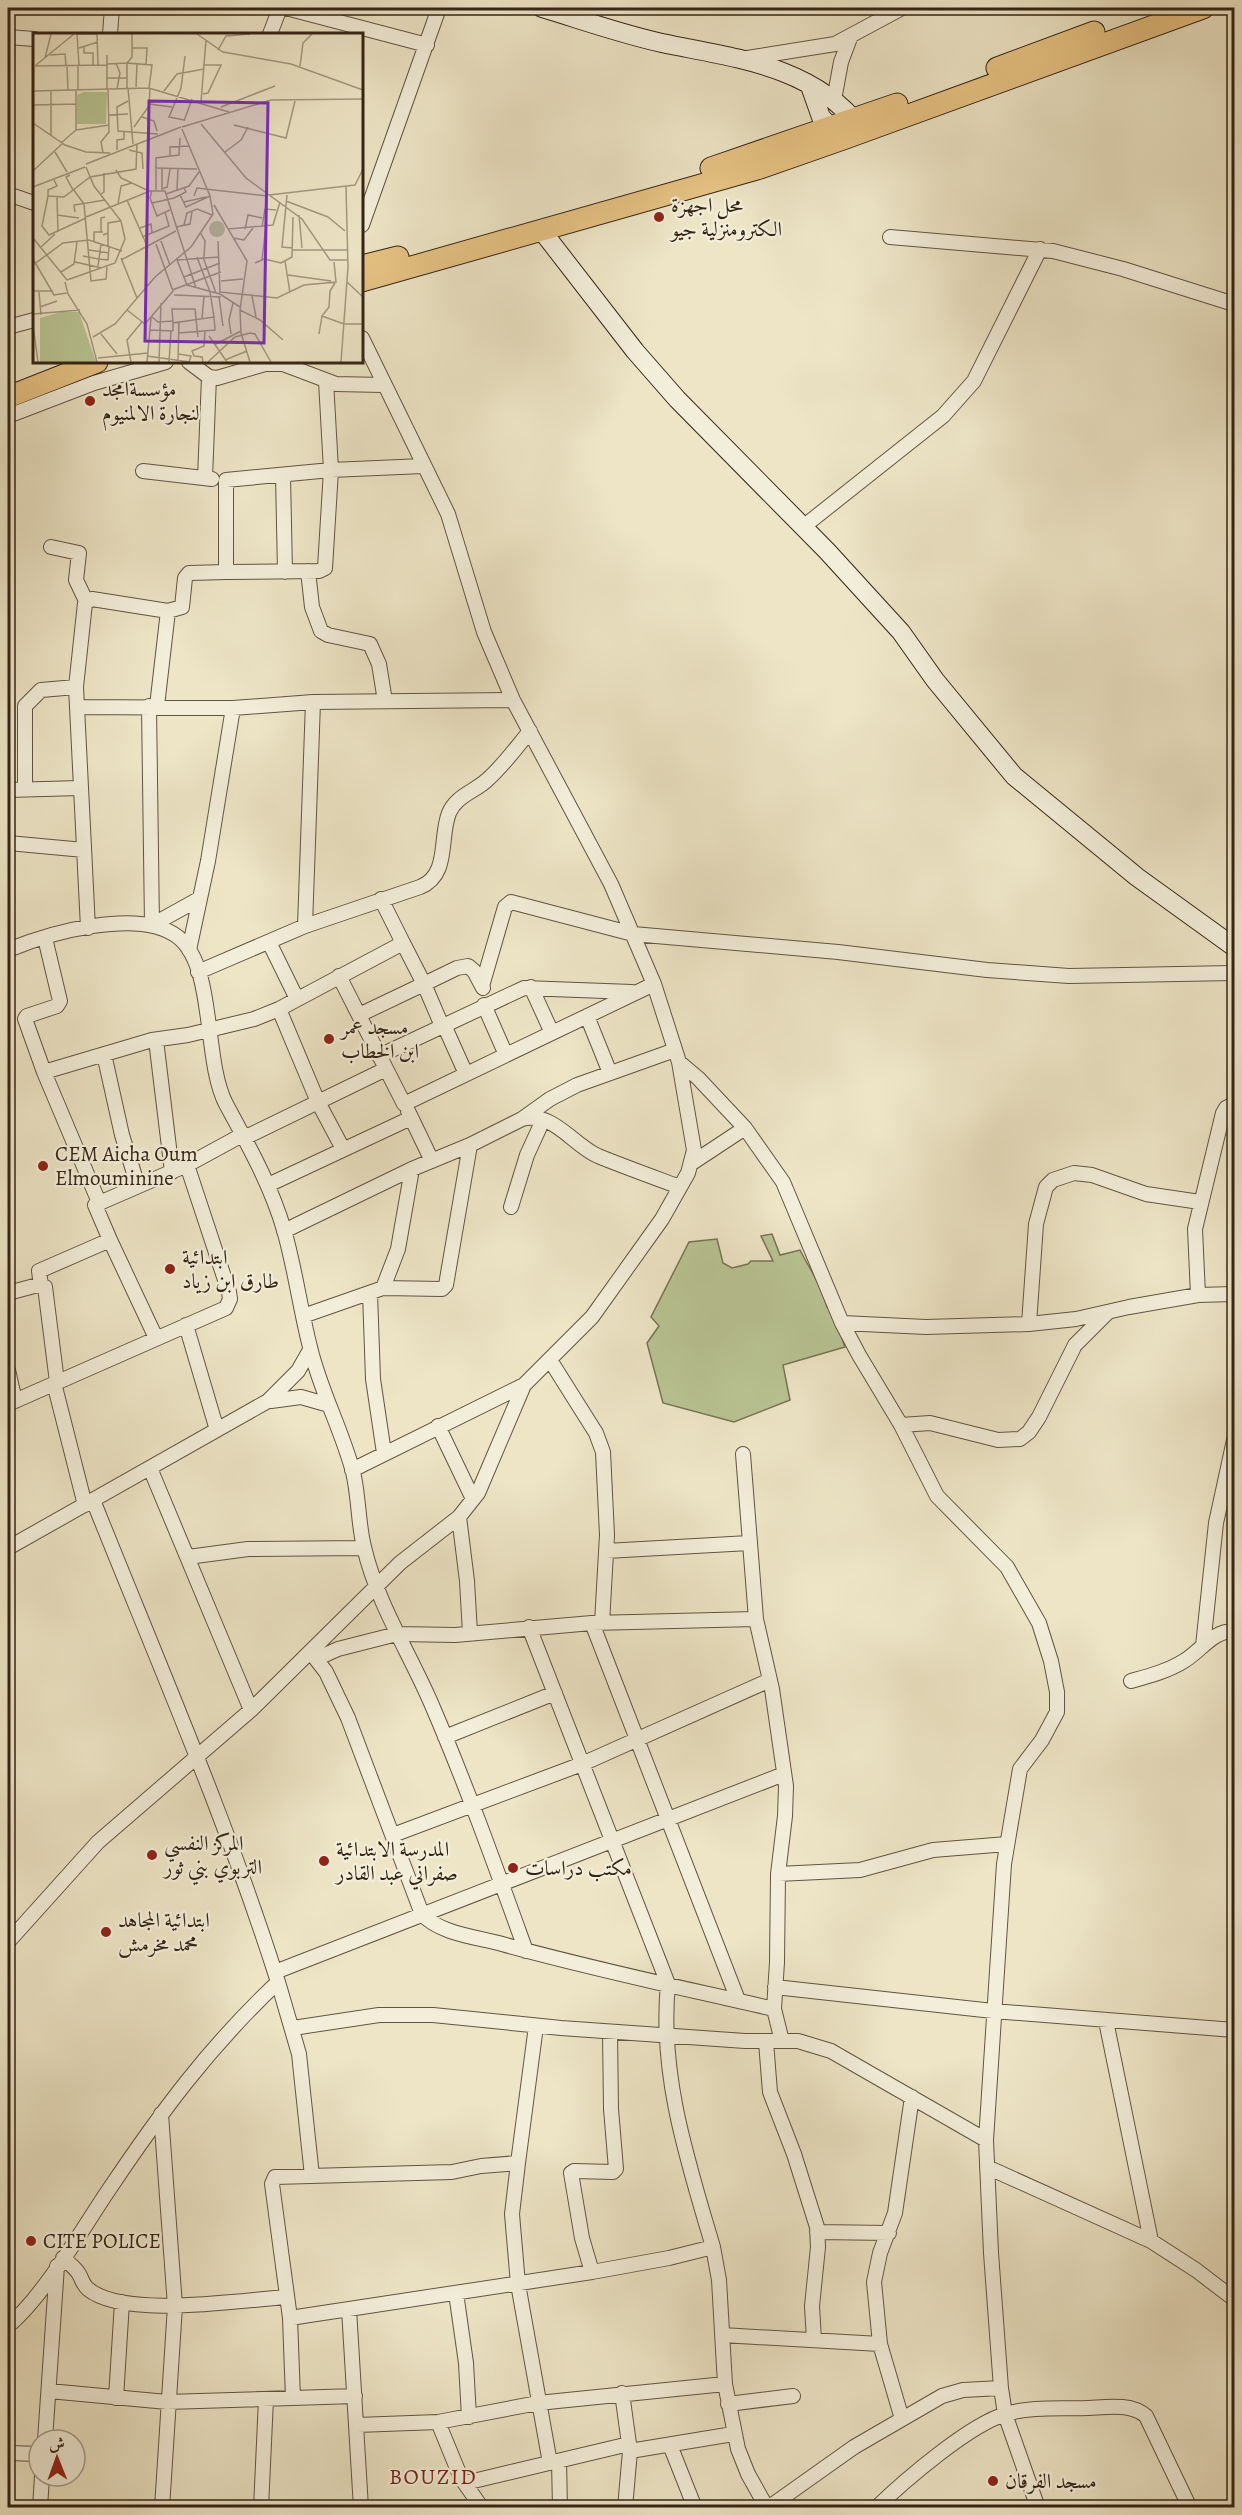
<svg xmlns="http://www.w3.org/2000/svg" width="1242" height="2515" viewBox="0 0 1242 2515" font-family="Alegreya,Amiri,serif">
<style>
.green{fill:#b9c494;stroke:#767455;stroke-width:1.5}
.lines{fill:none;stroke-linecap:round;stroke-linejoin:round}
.street-casing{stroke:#625442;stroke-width:16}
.secondary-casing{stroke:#342416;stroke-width:20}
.primary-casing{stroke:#342416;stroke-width:23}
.street{stroke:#f3eeda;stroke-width:14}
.secondary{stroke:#f3eeda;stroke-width:18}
.primary{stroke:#e6c283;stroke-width:21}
.poi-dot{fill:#8f2418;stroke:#f3eeda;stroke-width:2}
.labels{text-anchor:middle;stroke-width:4.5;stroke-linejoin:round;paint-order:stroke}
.poi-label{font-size:21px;fill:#342416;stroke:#f3eeda;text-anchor:start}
.neighbourhood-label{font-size:22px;letter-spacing:1.5px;fill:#7a1f14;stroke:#f3eeda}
.inset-road{fill:none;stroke:#a39880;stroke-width:1.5}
.view{fill:#7b2cbf;fill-opacity:0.15;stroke:#7b2cbf;stroke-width:3}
.inset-edge{fill:none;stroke:#342416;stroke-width:3}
</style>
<rect width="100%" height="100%" fill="#ede5c6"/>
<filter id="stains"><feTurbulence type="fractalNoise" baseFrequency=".00333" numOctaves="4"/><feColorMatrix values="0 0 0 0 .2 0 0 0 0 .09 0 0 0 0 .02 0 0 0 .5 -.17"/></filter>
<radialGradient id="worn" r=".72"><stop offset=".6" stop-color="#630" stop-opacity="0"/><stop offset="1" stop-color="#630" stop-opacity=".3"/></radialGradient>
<!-- green -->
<path class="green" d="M772 1234 780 1255 800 1250C810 1270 822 1285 827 1307L833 1312 845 1347 783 1365 790 1400 734 1422 663 1403 647 1343 659 1326 651 1317 689 1242 717 1239 723 1263 732 1268 748 1264 751 1261H773L761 1236Z"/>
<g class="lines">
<!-- street casing -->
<g class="street-casing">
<path id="street" d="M286 8 427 45
M110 34 112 8
M270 34 280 8
M8 37 34 39
M747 58 835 44 902 8
M834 100 841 62 850 38
M8 194 34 203
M362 225 439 8
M890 237 1053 251 1123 269 1234 304
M8 327 34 320
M189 362 209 377 217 378 265 364H283L336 384 383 385
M8 416 94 383 166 362
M143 471 212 479
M283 475 285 572
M205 478 209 377
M803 527 943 416 974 381 1040 249
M51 547 79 553 76 580 86 601
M308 571 312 607 321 631 328 635 370 644 379 664 385 701
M226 572 319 571 325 568 331 470 326 381
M149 706 152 925 199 899
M157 706 168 611
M77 707 233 708 313 702 513 700
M25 789V706L41 690 76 687
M8 790 80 788
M8 843 84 850
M305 926 313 702
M88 928 76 687 85 603 92 599 168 611 182 607 185 578 189 573 226 572V480L331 470 423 466
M45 938 60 1001 57 1006 27 1016 25 1019 44 1072 98 1200 104 1201 187 1165 244 1134
M269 942 297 999
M8 950C49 933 139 907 178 937 216 967 203 1060 226 1104 248 1145 271 1185 284 1230 295 1268 300 1308 310 1347 320 1390 342 1430 353 1472 359 1497 358 1523 364 1547 377 1603 409 1652 431 1703 466 1784 496 1868 526 1951
M189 950 208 861 233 708
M198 972 305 926 420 887C450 875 439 838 449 813 456 796 474 792 487 780 503 766 516 748 530 731
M339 976 404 1104 654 984
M482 986 505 907 511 902 633 934 838 952 987 970 1069 976 1234 973
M531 987 552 1033
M484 1005 506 1055
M279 1009 318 1102 343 1149
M359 1015 424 984 403 943
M587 1016 610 1073
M444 1025 466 1074
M442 1026 424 984 457 968 468 966 474 971 483 988
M156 1040 172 1172
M104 1054 122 1135 138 1186
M379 1056 524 988 632 992
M679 1062 698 1078 745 1128 783 1182 842 1323 859 1355 901 1425 937 1496 1007 1567 1039 1623 1051 1661 1057 1692V1712L1042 1740 1020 1769 1004 1864 986 2140 991 2253 1001 2388 1005 2414 1038 2508
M44 1072 152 1040 188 1035 254 1019 279 1009 403 943 381 899
M408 1111 432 1161
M522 1119 550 1099 577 1085 675 1050
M246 1137 386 1069
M692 1163 745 1128
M268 1185 411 1118
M511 1207 527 1155 543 1120
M284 1231 412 1169
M110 1240 156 1338
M41 1285 39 1271 110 1240 95 1205 104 1201
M383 1288 398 1249 412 1169 470 1145 522 1119C553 1111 573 1145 598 1156 625 1167 653 1177 680 1187
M8 1293 38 1285 45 1287 57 1382
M370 1293 373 1379 384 1453
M1198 1295 1195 1229 1223 1113 1226 1108 1234 1104
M303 1316 383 1288 442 1289 446 1285 470 1145
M842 1323 926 1327 1029 1324 1076 1319 1129 1307 1198 1295 1234 1294
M1029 1324 1036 1224 1046 1187 1053 1180 1074 1173 1092 1175 1146 1194 1200 1202
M186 1325 217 1430
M550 1360 596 1433 603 1452 607 1535 602 1623
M8 1370 15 1401
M54 1383 85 1505
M271 1401 301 1397 329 1405
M8 1404 226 1308 230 1299 229 1292 187 1165
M901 1425 930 1423 998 1440 1020 1439 1029 1432 1039 1417 1075 1345 1107 1313
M438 1426 473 1499
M743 1454 756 1619 772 1689 786 1786 785 1816 778 1874 777 1962 774 2009 782 2041H798L831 2051 986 2140
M150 1468 251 1710
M352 1470 524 1385
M459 1517 467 1581 470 1633
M8 1548 268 1401 298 1371 310 1350
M606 1551 749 1543
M188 1557 248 1549 364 1548
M756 1619 592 1623 455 1635 397 1634 338 1649 316 1659 326 1672 348 1718 422 1914C440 1934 477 1937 502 1944 592 1969 683 1988 774 2009
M592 1623 738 2000
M529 1627 668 1984C659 2075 688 2162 713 2247
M1203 1646 1216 1523 1234 1440
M1131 1681C1149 1676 1168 1671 1184 1661 1202 1650 1212 1631 1234 1631
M445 1737 555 1693
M393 1835 582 1764 770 1680
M778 1874 860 1870 933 1850 1007 1844
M8 1942 98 1842 251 1710 400 1563 459 1517 478 1493 524 1385 592 1317 662 1219 688 1173 694 1150 679 1062 654 984 611 884 513 700 484 632 448 514 362 338
M275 1972 784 1774
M278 1982 299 2054 312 2176
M775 1987 993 2011 1234 2030
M1106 2021 1151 2241
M293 2028 379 2015H433L561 2028 745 2041H782
M766 2042 770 2092 794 2154 817 2227 818 2247 812 2306 814 2340
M161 2114 175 2306 162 2508
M518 2163 536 2026
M987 2167 1151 2241 1196 2270 1234 2299
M817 2232 889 2233
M63 2258C68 2263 75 2267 79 2274 82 2279 83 2285 88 2289 124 2319 241 2300 287 2297
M592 2272 582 2238 571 2173 574 2171 613 2172 616 2169 611 2109 610 2032
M456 2293 466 2363 469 2417
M349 2309 361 2508
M290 2318 272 2184 275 2177 452 2172 481 2166 518 2163 512 2214 518 2284 550 2463
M8 2326C44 2296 81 2231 108 2191 161 2112 209 2047 278 1982 226 1818 157 1660 93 1500
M722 2335 880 2344
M725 2384 738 2449 748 2474 767 2508
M49 2391 167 2402 355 2396
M622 2393 630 2451 625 2508
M116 2398 122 2302
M293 2398 290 2318 592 2272 669 2258 713 2247 719 2280 725 2384 538 2403 438 2422 357 2425
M728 2404 793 2396
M902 2419 880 2344 874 2282 880 2253 895 2213 912 2097
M438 2422 461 2478 482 2508
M45 2440 57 2266
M670 2445 695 2508
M630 2451 733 2434
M8 2453 39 2454
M559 2461 560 2508
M465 2483 629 2444
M40 2508 42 2476
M261 2508 266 2399
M768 2508 854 2447 942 2396 963 2390 1001 2388
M876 2508C904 2481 970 2424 1006 2414 1031 2406 1062 2409 1089 2408 1107 2407 1131 2403 1146 2416L1190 2508"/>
</g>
<!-- secondary casing -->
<g class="secondary-casing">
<path id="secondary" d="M542 8C582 20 621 34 662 43 733 58 812 65 860 127
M810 86 821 117 838 135
M542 231 635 351 677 399 827 551 901 632 935 680 1014 776 1137 877 1234 947"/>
</g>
<!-- primary casing -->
<g class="primary-casing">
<path id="primary" d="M997 68 1094 32
M711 168 897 104
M362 266 398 257
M362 281 757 169 843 139 1203 8
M8 397 97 362"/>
</g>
<!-- street -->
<use href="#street" class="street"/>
<!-- secondary -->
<use href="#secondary" class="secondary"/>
<!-- primary -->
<use href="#primary" class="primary"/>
</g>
<!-- markers -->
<g class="poi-dot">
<circle cx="659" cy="217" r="6"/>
<circle cx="90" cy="401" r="6"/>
<circle cx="329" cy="1039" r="6"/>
<circle cx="43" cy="1166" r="6"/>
<circle cx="170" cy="1269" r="6"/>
<circle cx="152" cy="1855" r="6"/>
<circle cx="324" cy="1861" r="6"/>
<circle cx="513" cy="1868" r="6"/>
<circle cx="106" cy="1932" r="6"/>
<circle cx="31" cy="2241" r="6"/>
<circle cx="993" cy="2481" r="6"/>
</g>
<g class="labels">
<!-- poi labels -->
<g class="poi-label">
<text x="671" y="212">محل اجهزة<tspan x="671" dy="24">الكترومنزلية جيو</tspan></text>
<text x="102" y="396">مؤسسةامجد<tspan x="102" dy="24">لنجارة الالمنيوم</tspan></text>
<text x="341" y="1034">مسجد عمر<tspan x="341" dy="24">ابن الخطاب</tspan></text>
<text x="55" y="1161">CEM Aicha Oum<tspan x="55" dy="24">Elmouminine</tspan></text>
<text x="182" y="1264">ابتدائية<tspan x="182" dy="24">طارق ابن زياد</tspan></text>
<text x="164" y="1850">المركز النفسي<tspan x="164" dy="24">التربوي بني ثور</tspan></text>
<text x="336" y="1856">المدرسة الابتدائية<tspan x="336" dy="24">صفراني عبد القادر</tspan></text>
<text x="525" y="1875">مكتب دراسات</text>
<text x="118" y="1927">ابتدائية المجاهد<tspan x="118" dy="24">محمد مخرمش</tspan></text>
<text x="43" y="2248">CITE POLICE</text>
<text x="1005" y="2488">مسجد الفرقان</text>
</g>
<!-- neighbourhood labels -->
<g class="neighbourhood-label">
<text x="433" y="2484">BOUZID</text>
</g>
</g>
<!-- overview -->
<g transform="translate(33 33)">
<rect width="330" height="330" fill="#ede5c6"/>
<path d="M51 59H74L73 91H44V62ZM176 196a8 8 0 1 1 16 0a8 8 0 1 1-16 0ZM28 279H46L63 329H7V285Z" fill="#b9c494"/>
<path class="inset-road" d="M43 1H64M44 1 46 32M64 1 65 32M99 1V24L94 30 119 32 116 55M164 1 190 19 258 31 330 57M51 14V20H60V32M46 15 65 9M99 15H114L113 31M185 17 193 3 217 1M17 22 32 21 33 33M12 25 18 1M83 30 87 40 84 56M74 31 94 30V55M3 32 41 1M2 33 74 32M34 33 35 58M267 33 270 10 279 1M74 45H94M103 54 104 31M95 55 100 111M74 57V22M0 58 116 55 196 79M18 58V102M45 58V32M131 58 144 41 171 36M170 61 175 60 188 32H171M95 68 84 74 85 98 125 101M168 69 173 7M116 71 139 74M0 72 43 71M188 74 242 53M75 82 95 81M109 84 121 88 124 98M151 87 136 84 148 55 152 23M151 88 159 66M0 90 32 112 53 119 77 120M168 91 213 145 269 186 297 227H314M201 92 253 105 262 68M101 94 116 73 117 55M149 94 238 67 330 66M43 97 76 92M28 110 43 97V58M84 117V107L91 106V99M96 117 109 120 110 136M22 119 34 139M192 119 208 107 215 94M70 120 68 109 76 99 75 57M137 123 146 122 147 105M53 131 148 94M122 135 164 136M129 135V156L134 154M83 137 88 145 116 158M0 138 30 110M37 142 33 144 40 157M0 154 52 134M134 155 137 136M40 156 51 171 58 248 73 246 74 234M119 157 117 165 124 183 137 177M123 157V125L137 123V114L156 113M144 157 145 135M68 161 71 159V140M133 161 156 153 166 139M147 162 153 174 177 163M236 162 322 152 330 136M254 162 249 214 260 215M15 163V157L24 153 21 147M161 163 164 155 234 163M24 164 25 199M94 167 115 215M253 168 295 184 312 198M151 169 173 164M119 170 141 165 153 159 151 155M85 171 88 153 99 150M181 172 214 228 207 277 208 300 217 329M42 179 41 172 72 167M24 182 46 185M266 182 269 215M53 184 117 158H132L163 255M53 185 16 202 9 193 15 163 31 164 57 144 103 136 104 111M151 192 154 180 164 176 179 182M143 194 157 191 159 179M229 194 232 176 243 177M107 195 118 191 119 200M195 196 240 192 247 169M212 196 215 182 229 185M68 199V185L72 184M167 199 172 208 171 224M75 200V190L87 188M70 202 75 200V213M109 204 136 193 132 179M0 205 34 247M200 205 211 207 220 195M128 208 137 232M185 208 187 260M61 209V199H70M68 211 66 226 75 227 76 214M8 214 22 201M56 217 76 220M260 217H314M50 223 66 226 65 233M164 224 177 259 181 284M170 224 183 260M186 224 144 227 154 252 187 261 207 274M88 225 104 265M0 226 21 262 34 260M88 227 143 198M229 227 233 193M252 228 257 260M42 229 69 235M222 230 231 226 248 230 259 224 260 184M0 232 30 210 56 207 89 218M28 239 41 231 44 209M255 242 298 248M151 244 187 230M34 247 82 230 92 206 88 188 61 153 53 134M188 248 210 246M32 249 35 261 54 291 64 329M314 249 330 264M139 257 188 239M0 258H20M6 259 8 282M187 259 244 265 271 252 303 249 301 229M141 262 188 264M219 263 223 284M186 264 190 293M7 274 24 268M94 277 112 291 140 258 123 211M207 277 227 287 250 307M0 281 47 277M289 283 296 274 297 258 302 250M119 284 125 289 140 288M169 286 171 263M140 290 139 276H162L165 304M311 291H330M0 292 5 329M117 297 140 298M140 298V290L181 284 182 297 146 300M68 301 84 321M198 301 196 287 200 270M286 301 289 283 311 291M176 303 194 329M60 304 82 291 122 244 158 214 180 181 177 163 149 96M181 312 208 298M146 321 158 323 156 329M114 323 157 329M65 325 115 320M145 327 146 289M192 327 214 318M98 329 94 307 109 289M114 329 118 285M126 329 128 270M136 329 138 298M170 329 169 324 161 323 159 318 171 313 172 298M175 329 202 304 217 300 222 301 238 329M308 329 315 234 313 154"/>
<path class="view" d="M116 68 235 70 231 310 112 308Z"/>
<rect width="330" height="330" class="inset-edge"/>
</g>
<!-- margin -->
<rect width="1242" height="2515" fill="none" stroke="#ede5c6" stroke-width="30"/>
<rect x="9" y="9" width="1224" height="2497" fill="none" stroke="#342416" stroke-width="3"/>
<rect x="15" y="15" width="1212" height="2485" fill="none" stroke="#342416" stroke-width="1.5"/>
<!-- north arrow -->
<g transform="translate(57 2458) rotate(359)"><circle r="28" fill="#f3eeda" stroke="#a79d8c" stroke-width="1.5"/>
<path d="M0-4.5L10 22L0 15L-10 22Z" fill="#8f2418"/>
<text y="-9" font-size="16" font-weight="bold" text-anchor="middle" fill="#342416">ش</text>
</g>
<rect width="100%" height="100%" filter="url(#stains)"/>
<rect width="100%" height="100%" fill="url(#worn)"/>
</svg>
